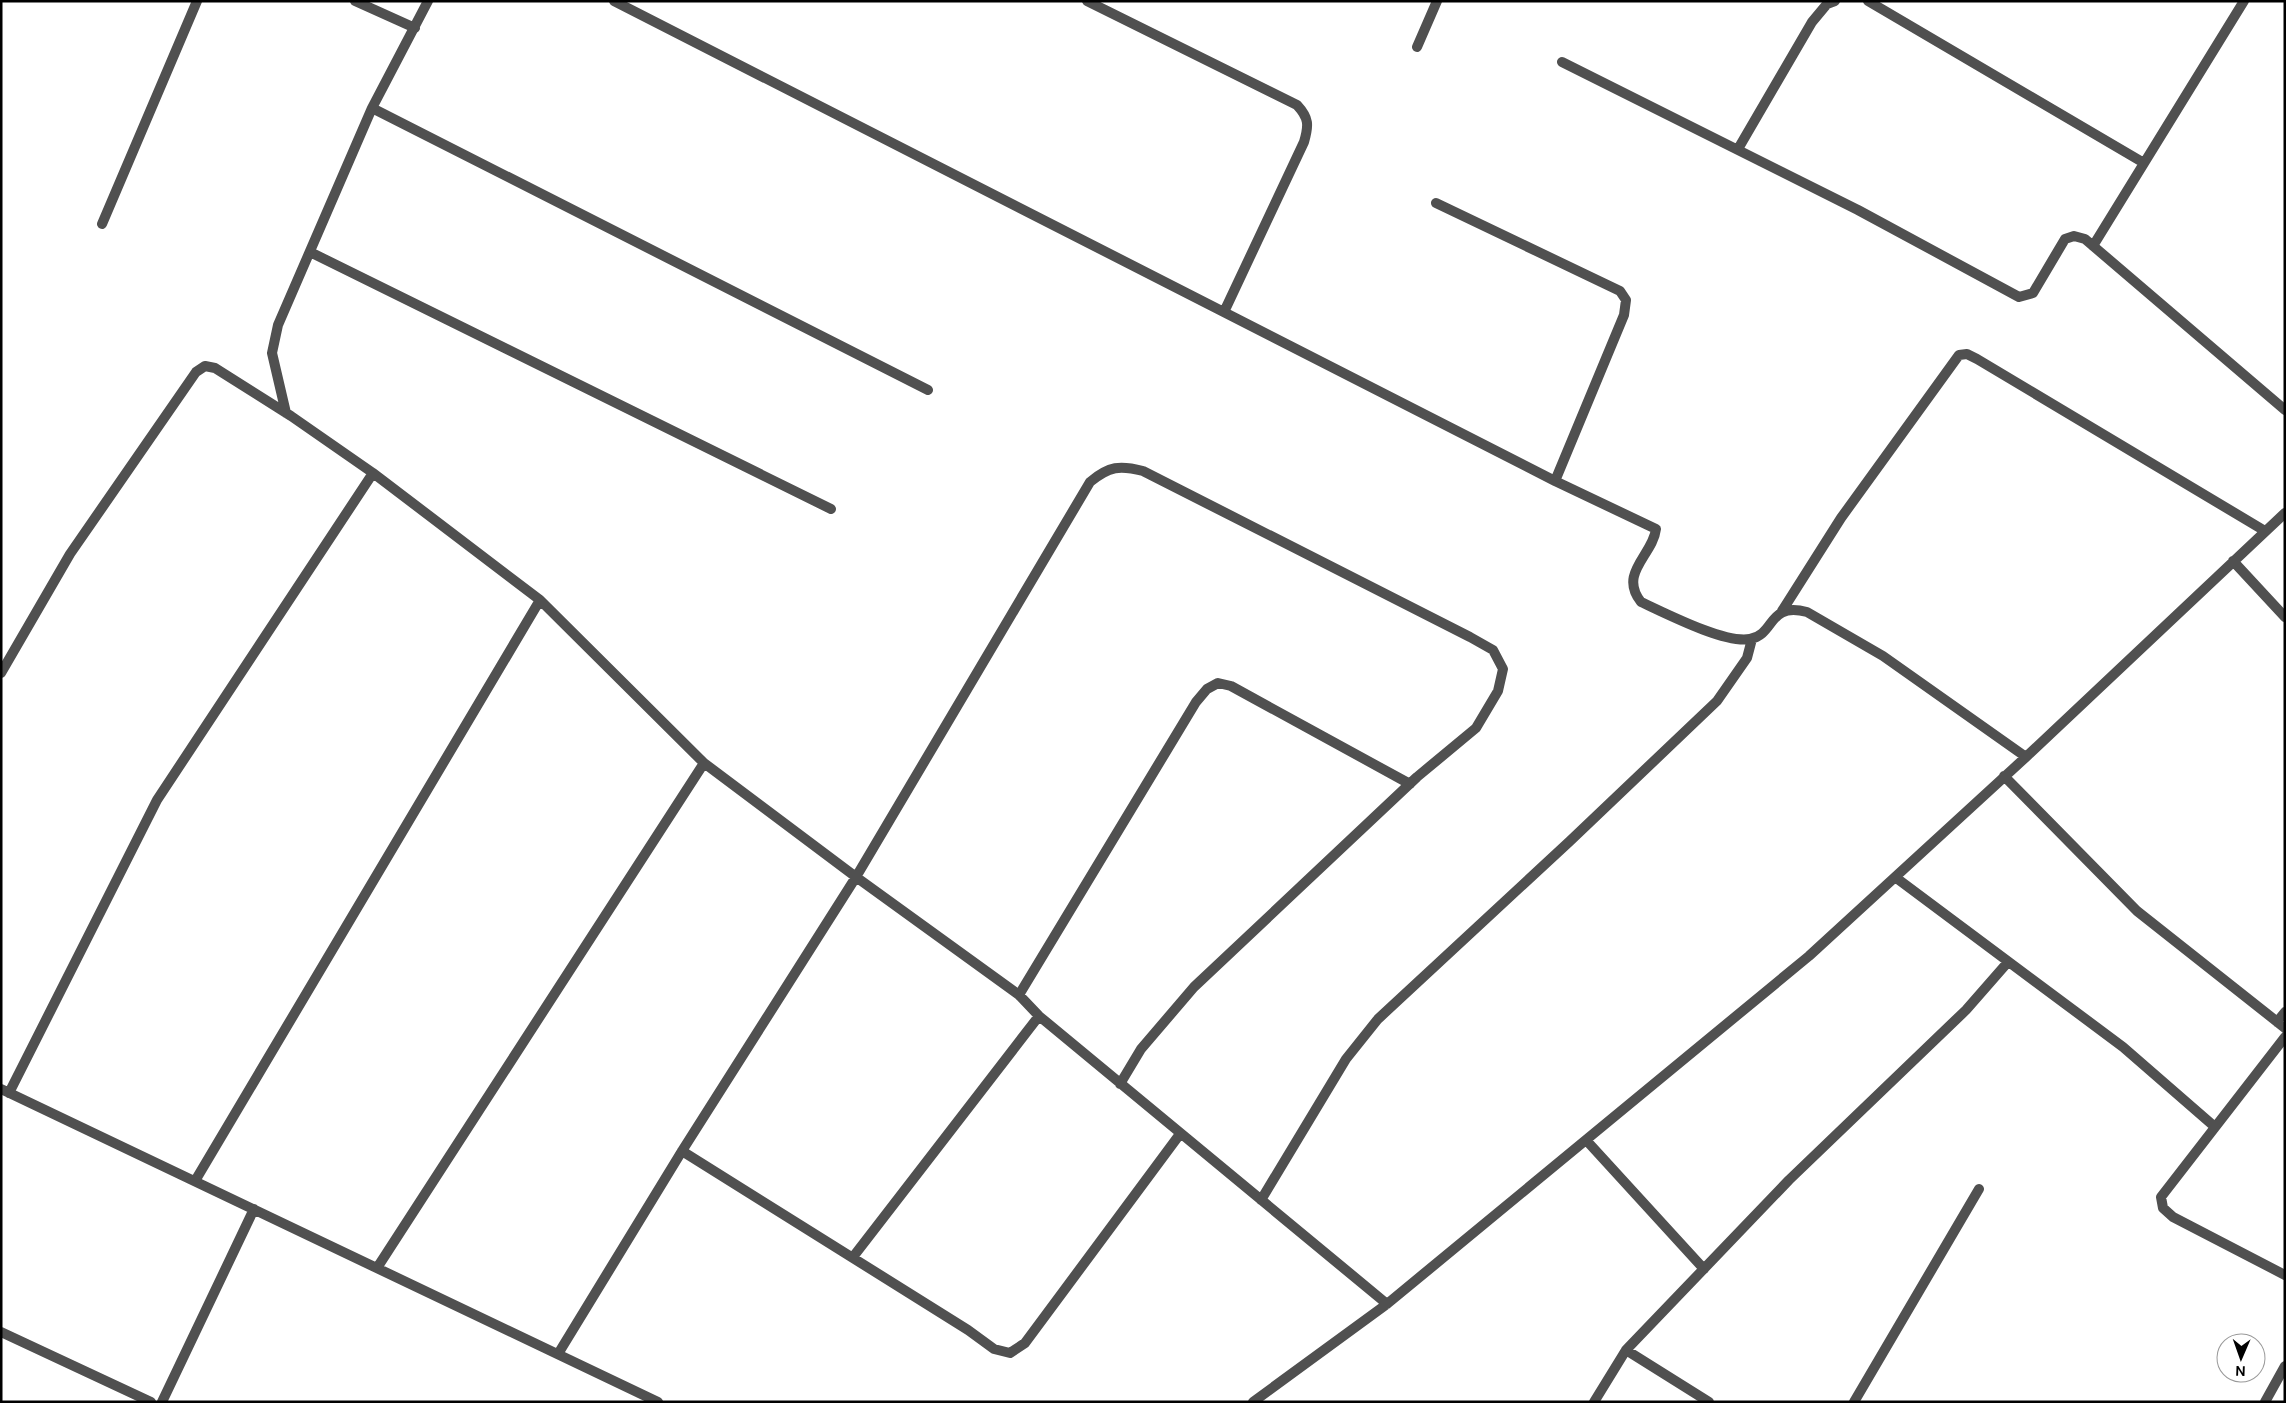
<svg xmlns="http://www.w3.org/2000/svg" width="2286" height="1403" viewBox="0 0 2286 1403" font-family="'DM Sans',sans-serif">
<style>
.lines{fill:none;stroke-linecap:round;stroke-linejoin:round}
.street{stroke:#505050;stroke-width:10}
</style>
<rect width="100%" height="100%" fill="#fff"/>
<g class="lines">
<!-- street -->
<path class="street" d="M355 1 415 28
M614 1 1555 481 1624 315 1626 300 1620 291 1436 203
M1087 1 1297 105C1309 118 1309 125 1304 142L1224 312
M1868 1 2144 163
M1417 47 1437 1
M1562 62 1858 210 2019 297 2033 293 2065 239 2074 236 2085 239 2285 410
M372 108 928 390
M1738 149 1812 22 1827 4 1835 1
M102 224 197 1
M2093 246 2244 1
M310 252 831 509
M286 413 272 353 278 325 372 108 428 1
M1555 481 1656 529C1653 555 1618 573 1641 602 1665 613 1725 644 1750 639 1776 634 1767 602 1807 612L1883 656 2026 757
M2233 561 2285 617
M1782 611 1841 518 1959 355 1967 354 1977 359 2265 531
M1 673 70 554 196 372 205 366 215 368 291 416 373 473 540 600 704 763 856 877 1019 995 1039 1016 1387 1304
M2004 776 2137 911 2285 1028
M1895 877 2123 1047 2215 1127
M1019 995 1196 702 1207 689 1218 683 1231 686 1410 784
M2277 1022 2285 1012
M2285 1037 2161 1197 2163 1208 2173 1217 2285 1275
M1 1089 658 1402
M9 1093 157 800 373 473
M1586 1140 1704 1269
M682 1151 968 1330 994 1349 1010 1353 1025 1343 1180 1134
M195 1181 540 600
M1261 1200 1346 1059 1378 1019 1570 841 1717 701 1747 658 1752 639
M853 1257 1039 1016
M377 1268 704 763
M1 1332 151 1402
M1626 1350 1709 1402
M558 1354 682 1151 856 877 1090 482C1109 466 1120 465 1143 471L1470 637 1493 650 1503 669 1498 691 1476 728 1417 777 1194 987 1141 1049 1120 1084
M162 1402 254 1209
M1253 1402 1387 1304 1809 956 2026 757 2285 513
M1594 1402 1626 1350 1789 1180 1966 1010 2008 962
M1854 1402 1979 1189
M2265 1402 2285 1366"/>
</g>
<!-- border -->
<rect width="2286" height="1403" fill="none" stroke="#000000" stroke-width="5"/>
<!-- north arrow -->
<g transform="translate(2241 1358) rotate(182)"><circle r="24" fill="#ffffff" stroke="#999999"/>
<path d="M0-4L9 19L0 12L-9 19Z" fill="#000000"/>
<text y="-8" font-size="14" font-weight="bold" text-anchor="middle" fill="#000000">N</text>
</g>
</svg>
